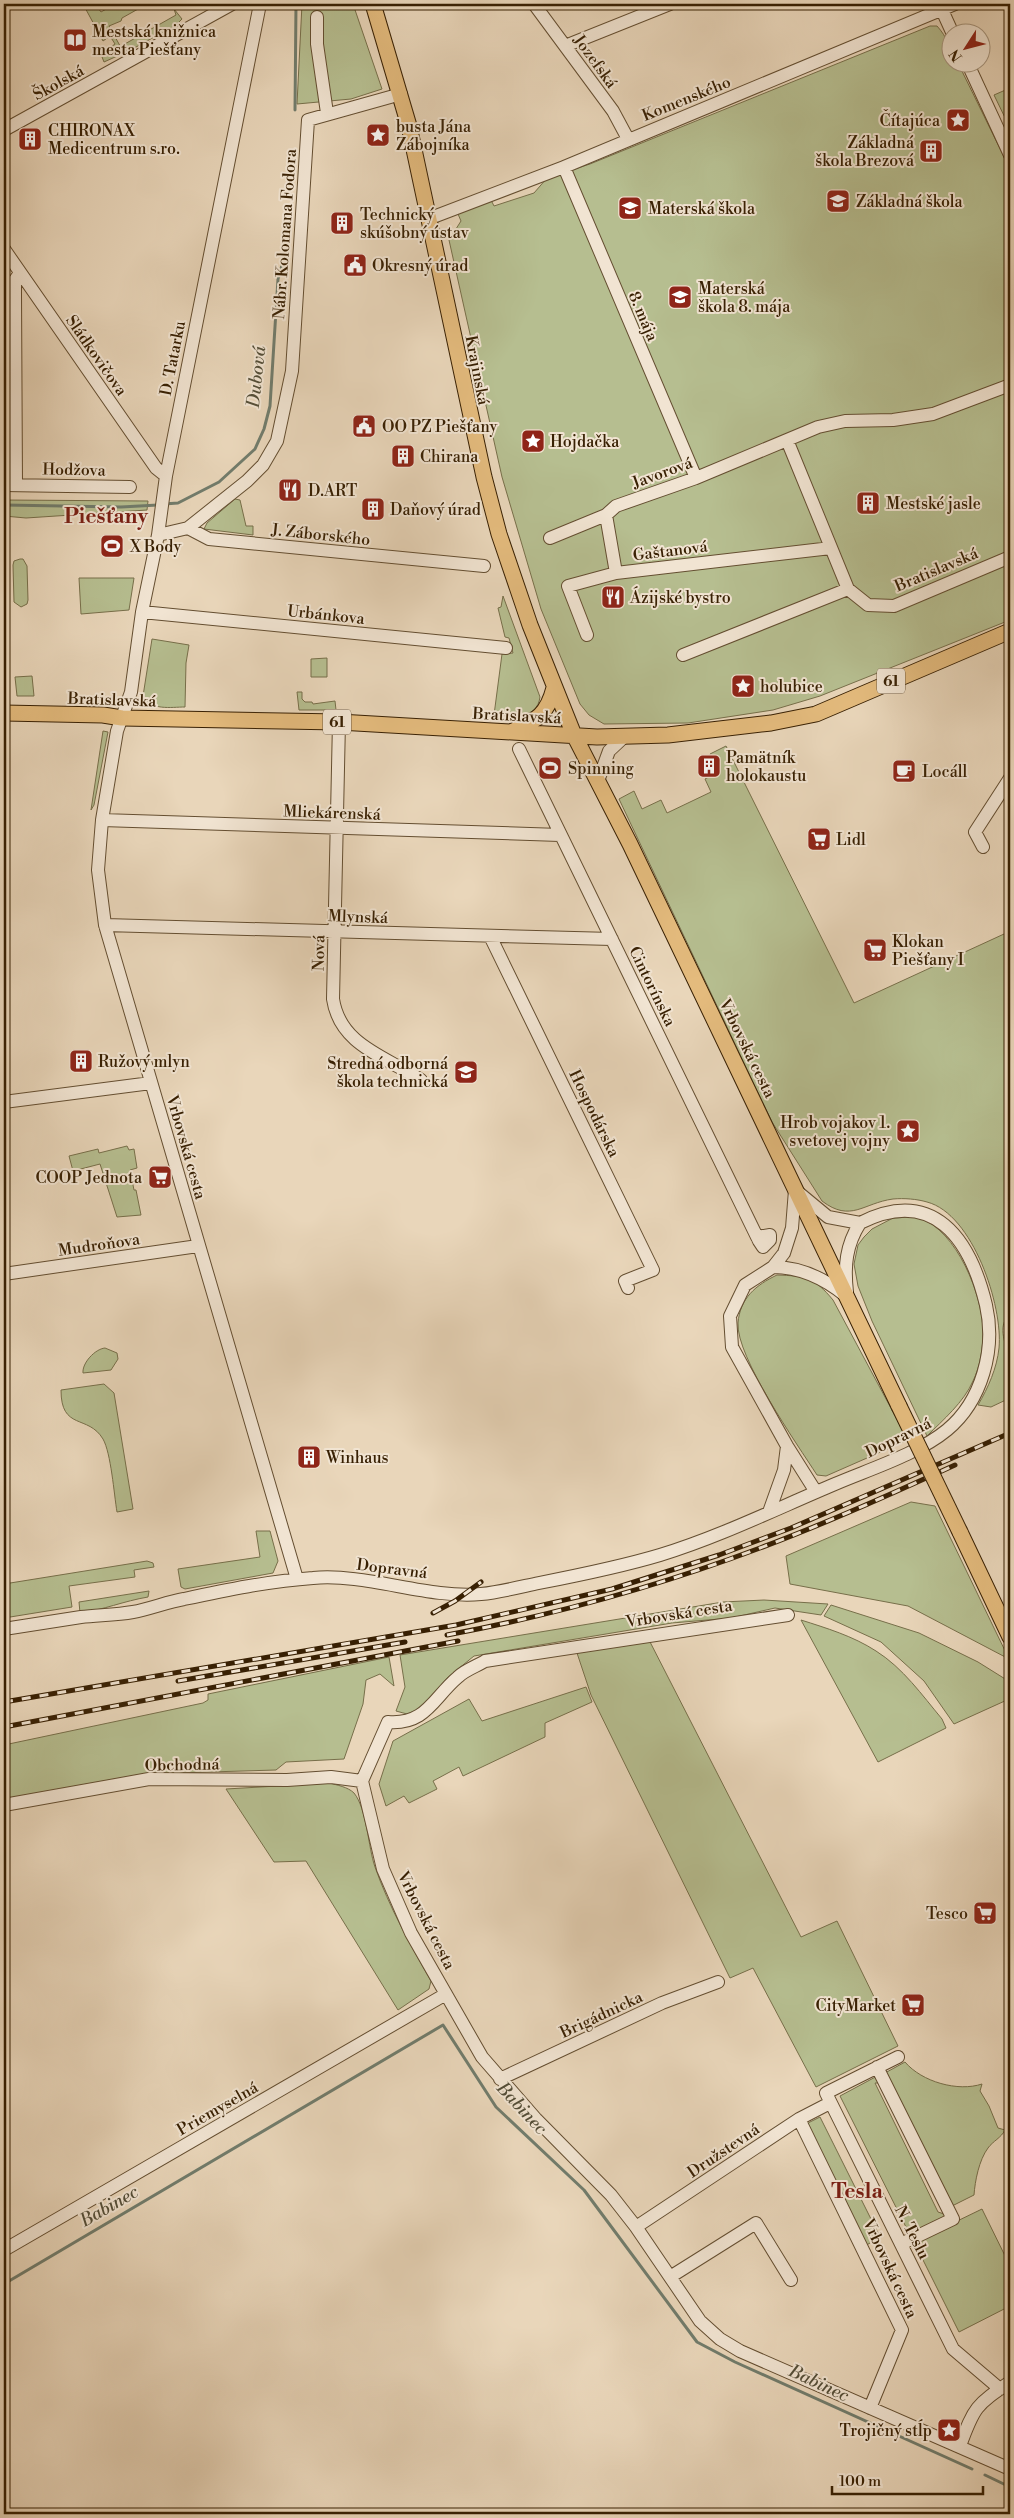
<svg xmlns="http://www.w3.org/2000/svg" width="1014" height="2518" viewBox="0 0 1014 2518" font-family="'Libre Bodoni',serif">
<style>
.green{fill:#b6be90;stroke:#776f4a}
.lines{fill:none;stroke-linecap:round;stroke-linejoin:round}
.stream{stroke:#717c6c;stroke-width:3}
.minor-casing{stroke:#644e31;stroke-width:14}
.major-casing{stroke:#382003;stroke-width:17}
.minor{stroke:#f1e4d2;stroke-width:12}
.major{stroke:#e4bb7d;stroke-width:15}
.rail-casing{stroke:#382003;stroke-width:5}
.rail{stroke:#f1e4d2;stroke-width:3;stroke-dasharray:9;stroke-linecap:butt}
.major-bridge-casing{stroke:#382003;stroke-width:17;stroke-linecap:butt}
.major-bridge{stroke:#e4bb7d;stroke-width:15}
.labels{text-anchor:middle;stroke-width:4;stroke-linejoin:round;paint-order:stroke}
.shield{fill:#f1e4d2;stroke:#705b41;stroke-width:1}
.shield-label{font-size:15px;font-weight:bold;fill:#382003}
.poi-label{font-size:16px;fill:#382003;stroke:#f1e4d2;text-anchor:start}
.street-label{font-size:16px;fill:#382003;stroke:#f1e4d2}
.water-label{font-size:18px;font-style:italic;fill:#544e38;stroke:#f1e4d2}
.district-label{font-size:21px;font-weight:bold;fill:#7a1f14;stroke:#f1e4d2}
</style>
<rect width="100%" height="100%" fill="#e9d6ba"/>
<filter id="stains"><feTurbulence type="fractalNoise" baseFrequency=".004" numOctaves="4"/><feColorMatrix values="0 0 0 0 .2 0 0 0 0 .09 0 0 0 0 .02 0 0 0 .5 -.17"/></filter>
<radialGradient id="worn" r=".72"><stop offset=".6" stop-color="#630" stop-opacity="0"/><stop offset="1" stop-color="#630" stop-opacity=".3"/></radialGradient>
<!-- green -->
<path class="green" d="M83 4H95L101 12 115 4H147L122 18 121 21 109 26 124 53 104 62 102 57 110 53 108 49 115 44 110 36 103 41Z
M302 4H353L382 89 351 99 297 104Z
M174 9 182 19 176 25 127 52 123 45 176 15Z
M930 26H937C947 37 951 48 952 62L958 63 1010 169V620L820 696 773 710 688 723 604 724 589 715 580 704 541 609 502 477 449 240 461 221 458 214 491 200 494 206 534 193 547 178 590 164Z
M1010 88V128L994 95Z
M235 499 240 500 246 526H253V535L204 529 207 523Z
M4 500 148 501 147 510 26 518 4 516Z
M20 559H23L27 566 28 600 27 604 21 607 14 602 13 565 14 561Z
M79 578H134L129 610 81 614Z
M503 596 540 697C537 720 512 716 494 715L502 654 513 653 509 638 505 637 498 608 501 607Z
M152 639 189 645 186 663 185 707C171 707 151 711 143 696Z
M327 658V677H311V659Z
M32 676 34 696H17L15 677Z
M297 692H302V699L305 702H312L313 704 335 701 336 710H299Z
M103 731 108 732 94 805 91 810Z
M726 746 854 1003 1004 934 1010 946V1318L1007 1317C997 1331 1008 1347 1010 1362 1012 1374 1010 1387 1010 1398L991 1407 978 1405C988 1388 997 1368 999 1348 1003 1306 973 1214 927 1202 917 1199 904 1198 893 1199 863 1203 851 1223 822 1201L772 1122 619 799 634 791 642 809 661 800 667 813 711 792 705 779 718 772 710 754Z
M127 1146 129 1150 134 1149 137 1168 130 1170 134 1190H136L141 1215 117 1217 100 1164 73 1171 69 1156 98 1149 99 1153Z
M893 1218C901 1218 911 1216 919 1218 957 1230 983 1296 983 1332 983 1348 980 1367 973 1381 964 1402 943 1420 927 1436L872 1321 858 1286 854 1264 858 1245 864 1237 872 1229Z
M777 1275C805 1276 814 1277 833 1300L908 1440 826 1476 817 1475C797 1444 736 1357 738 1323 740 1298 756 1285 777 1275Z
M105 1348 117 1353 118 1359 111 1370 83 1373C82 1363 95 1349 105 1348Z
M104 1384 114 1393 133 1509 117 1512C114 1494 111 1453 103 1439 88 1414 61 1431 61 1390Z
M911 1502 935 1506 1009 1659 908 1606 790 1584 786 1556Z
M256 1531H270L278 1561 273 1573 185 1589 181 1587 178 1569 260 1557Z
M147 1561 153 1563 154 1567 134 1570 135 1577 69 1586 72 1607 4 1618V1584Z
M149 1591 148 1597C124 1601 103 1610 80 1613L79 1602Z
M764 1600 828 1604 821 1615 775 1608 731 1618 672 1623 474 1656 447 1678 422 1708 407 1714 396 1711 405 1687 400 1655 723 1602Z
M831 1605 919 1633 978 1662 1010 1682V1707L1007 1700 954 1724 924 1681 881 1642 824 1616Z
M801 1620C826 1628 853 1636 876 1651 903 1668 922 1695 942 1719L946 1728 878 1762Z
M648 1638 801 1937 837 1921 898 2046 816 2087 753 1968 730 1978 591 1695 576 1650Z
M389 1657 394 1686 380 1674 366 1680 363 1704 344 1759 286 1762 276 1770 143 1774 4 1799V1745L203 1703 208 1700V1694Z
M586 1687 592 1702 545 1723V1737L463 1776 459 1767 433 1781 437 1789 409 1803 404 1796 386 1806 379 1784 393 1741 469 1699 482 1721Z
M329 1783C337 1785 348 1787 354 1793 367 1809 368 1847 375 1867 389 1907 410 1944 431 1981L429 1989 398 2010 306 1861 274 1862 226 1789Z
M905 2062C922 2082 958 2092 982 2084L980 2091 989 2106 998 2128 1005 2130C1001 2138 993 2141 988 2148 979 2160 975 2181 974 2195L950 2207 885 2073Z
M881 2074 886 2083H875L938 2212 947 2215 911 2237 840 2096Z
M820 2117 880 2237 865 2246 806 2124Z
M982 2209 1010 2266V2306L959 2332 914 2242Z"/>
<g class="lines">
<!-- stream -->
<path class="stream" d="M295 110 296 4
M164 504 178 503 219 482 255 449 264 429 270 406 278 279 287 248
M4 505 121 507 158 505
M4 2284 443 2025 496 2107 584 2190 697 2342 735 2362 972 2469
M985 2475 1010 2487"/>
<!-- minor casing -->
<g class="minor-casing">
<path id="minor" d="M260 4 166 476 158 535 142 612 131 692 117 731 102 820 98 870 105 925 297 1579
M534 4 613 111 628 139
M942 10 952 32
M317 17V44L327 113
M565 46 670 4
M967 62 1010 155
M4 130 232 4
M564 167 696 478
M428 219 564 167 955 4
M4 249 156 468 166 476
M787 440 848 589
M16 484 15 294V280L20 273
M4 485 130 487
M606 515 616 573
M188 528 209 539 484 566
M158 535 188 528 247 481 263 465 277 441 292 371 308 120 401 94
M550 538 606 515 616 506 696 478 818 427 845 421 893 420 933 414 1010 385
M142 612 506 648
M587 635 568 586 616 573 831 548
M683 655 848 589 868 605 894 606 1010 557
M339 722 333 999C340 1046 387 1057 421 1080
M519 749 759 1241 763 1247 770 1240V1235L757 1237
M598 781 609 751 625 736
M102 820 560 835
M983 847 975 832 1010 778
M105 925 612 939
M490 936 653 1270 625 1281 628 1288
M4 1102 151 1083
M795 1190 792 1228 784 1253 773 1267 745 1285 730 1316 732 1347 787 1446 816 1492
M799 1193 828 1217 860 1223
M773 1267C801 1267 824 1278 846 1296
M4 1274 198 1246
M847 1292C844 1266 846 1245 860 1223
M769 1512 784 1470 787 1446
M788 1615 485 1661C477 1666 465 1670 458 1677 433 1698 426 1725 388 1722L362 1781 383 1869 411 1933 482 2057 536 2119 611 2195 636 2227 700 2321 720 2339 740 2351 1010 2469
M4 1629C30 1625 55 1621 81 1617 98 1615 116 1615 133 1612 150 1609 167 1602 184 1599 226 1590 270 1581 313 1578 367 1573 428 1599 481 1594 501 1592 520 1587 539 1583 580 1575 620 1567 660 1555 719 1537 778 1508 835 1484 870 1469 918 1454 947 1430 982 1401 996 1349 986 1305 970 1238 933 1186 860 1223
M4 1805 149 1779 287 1780 331 1777 362 1781
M898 2057 826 2093 953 2349 1000 2389
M877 2067 953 2219 901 2244
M500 2079 662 2003 718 1982
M799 2119 902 2330 870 2408
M636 2227 799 2119 830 2103
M4 2250 446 1994
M670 2277 756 2223 791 2280
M960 2446C974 2407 976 2405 1010 2382"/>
</g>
<!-- major casing -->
<g class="major-casing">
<path id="major" d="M373 4 409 126 484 477 499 534 530 625 574 735 630 844 899 1406
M4 713 103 715 122 718 339 722 597 737 668 735 771 723 816 714 1010 631
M513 731C537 720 547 715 554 688
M960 1532 1010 1637"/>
</g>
<!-- minor -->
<use href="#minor" class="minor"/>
<!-- major -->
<use href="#major" class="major"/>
<!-- rail casing -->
<g class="rail-casing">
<path id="rail" d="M433 1613 455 1601 481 1582
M447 1635C554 1615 659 1586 760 1548 827 1523 891 1494 955 1465
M178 1681 405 1642
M4 1702 456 1625 612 1589 719 1555 791 1528 1010 1433
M4 1727 458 1641"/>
</g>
<!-- rail -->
<use href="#rail" class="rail"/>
<!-- major-bridge casing -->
<g class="major-bridge-casing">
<path id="major-bridge" d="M899 1406 960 1532"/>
</g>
<!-- major-bridge -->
<use href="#major-bridge" class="major-bridge"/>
</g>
<!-- icons -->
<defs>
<g id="library-square" transform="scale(1.25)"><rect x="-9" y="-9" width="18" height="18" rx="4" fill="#8f2418" stroke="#f1e4d2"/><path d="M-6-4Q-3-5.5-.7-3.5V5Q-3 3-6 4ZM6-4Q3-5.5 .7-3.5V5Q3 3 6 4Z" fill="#fff"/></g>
<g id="sight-square" transform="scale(1.25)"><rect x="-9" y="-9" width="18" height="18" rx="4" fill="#8f2418" stroke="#f1e4d2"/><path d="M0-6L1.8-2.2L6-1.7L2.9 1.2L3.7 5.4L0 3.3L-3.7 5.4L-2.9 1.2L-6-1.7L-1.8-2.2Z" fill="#fff"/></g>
<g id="building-square" transform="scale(1.25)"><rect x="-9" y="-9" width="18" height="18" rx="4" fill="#8f2418" stroke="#f1e4d2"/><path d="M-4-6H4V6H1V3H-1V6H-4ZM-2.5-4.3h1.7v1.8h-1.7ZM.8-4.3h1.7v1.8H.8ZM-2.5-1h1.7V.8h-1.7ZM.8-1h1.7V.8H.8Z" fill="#fff"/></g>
<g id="school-square" transform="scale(1.25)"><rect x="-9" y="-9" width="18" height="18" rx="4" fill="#8f2418" stroke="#f1e4d2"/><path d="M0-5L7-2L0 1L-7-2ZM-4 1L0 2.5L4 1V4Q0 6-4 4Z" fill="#fff"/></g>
<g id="civic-square" transform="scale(1.25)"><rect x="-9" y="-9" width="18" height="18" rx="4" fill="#8f2418" stroke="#f1e4d2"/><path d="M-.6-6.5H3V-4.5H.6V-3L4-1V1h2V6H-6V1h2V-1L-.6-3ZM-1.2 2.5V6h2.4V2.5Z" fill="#fff"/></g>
<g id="restaurant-square" transform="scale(1.25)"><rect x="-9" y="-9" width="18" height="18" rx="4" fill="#8f2418" stroke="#f1e4d2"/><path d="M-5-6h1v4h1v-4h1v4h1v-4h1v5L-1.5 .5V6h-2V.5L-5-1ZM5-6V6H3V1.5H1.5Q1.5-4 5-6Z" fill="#fff"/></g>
<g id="stadium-square" transform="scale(1.25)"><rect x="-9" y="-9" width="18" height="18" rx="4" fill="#8f2418" stroke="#f1e4d2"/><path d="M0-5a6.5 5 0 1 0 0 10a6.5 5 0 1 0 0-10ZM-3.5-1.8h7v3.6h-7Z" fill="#fff"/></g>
<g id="cafe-square" transform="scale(1.25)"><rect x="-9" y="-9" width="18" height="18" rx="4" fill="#8f2418" stroke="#f1e4d2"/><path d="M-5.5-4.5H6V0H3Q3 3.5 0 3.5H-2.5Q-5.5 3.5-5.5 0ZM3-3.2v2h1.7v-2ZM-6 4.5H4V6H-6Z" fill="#fff"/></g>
<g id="supermarket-square" transform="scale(1.25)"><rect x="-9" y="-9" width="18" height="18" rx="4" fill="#8f2418" stroke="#f1e4d2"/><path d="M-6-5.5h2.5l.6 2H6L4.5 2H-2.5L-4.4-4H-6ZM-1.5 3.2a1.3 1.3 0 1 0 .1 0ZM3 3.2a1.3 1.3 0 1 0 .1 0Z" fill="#fff"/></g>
</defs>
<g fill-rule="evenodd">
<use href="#library-square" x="75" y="40"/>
<use href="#sight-square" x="958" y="120"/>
<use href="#sight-square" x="378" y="135"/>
<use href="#building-square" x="30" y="139"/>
<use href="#building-square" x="931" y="151"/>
<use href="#school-square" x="838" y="201"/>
<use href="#school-square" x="630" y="208"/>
<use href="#building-square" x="342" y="223"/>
<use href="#civic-square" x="355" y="265"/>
<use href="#school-square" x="680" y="297"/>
<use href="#civic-square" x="364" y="426"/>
<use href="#sight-square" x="533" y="441"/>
<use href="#building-square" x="403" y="456"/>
<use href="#restaurant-square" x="290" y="490"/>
<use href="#building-square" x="868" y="503"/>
<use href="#building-square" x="373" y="509"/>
<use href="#stadium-square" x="112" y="546"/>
<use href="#restaurant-square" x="613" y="597"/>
<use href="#sight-square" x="743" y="686"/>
<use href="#building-square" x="709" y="766"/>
<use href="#stadium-square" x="550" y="768"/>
<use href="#cafe-square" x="904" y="771"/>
<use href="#supermarket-square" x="819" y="839"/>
<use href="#supermarket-square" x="875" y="950"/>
<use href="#building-square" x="81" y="1061"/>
<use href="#school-square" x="466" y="1072"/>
<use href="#sight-square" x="908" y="1131"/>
<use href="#supermarket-square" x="160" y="1177"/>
<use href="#building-square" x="309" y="1457"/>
<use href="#supermarket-square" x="985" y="1913"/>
<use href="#supermarket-square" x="913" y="2005"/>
<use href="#sight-square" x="949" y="2430"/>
</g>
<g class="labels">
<!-- shield labels -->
<g class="shield">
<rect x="877" y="668.5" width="28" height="25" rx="4"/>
<rect x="323" y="709.5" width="28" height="25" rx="4"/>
</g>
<g class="shield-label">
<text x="891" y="686">61</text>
<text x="337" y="727">61</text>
</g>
<!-- poi labels -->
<g class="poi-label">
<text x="92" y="37">Mestská knižnica<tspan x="92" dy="18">mesta Piešťany</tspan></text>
<text x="940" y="126" text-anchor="end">Čítajúca</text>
<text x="396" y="132">busta Jána<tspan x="396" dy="18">Zábojníka</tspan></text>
<text x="48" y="136">CHIRONAX<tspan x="48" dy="18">Medicentrum s.ro.</tspan></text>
<text x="914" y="148" text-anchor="end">Základná<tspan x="914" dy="18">škola Brezová</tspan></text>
<text x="856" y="207">Základná škola</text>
<text x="648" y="214">Materská škola</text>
<text x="360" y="220">Technický<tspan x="360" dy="18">skúšobný ústav</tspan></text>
<text x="372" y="271">Okresný úrad</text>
<text x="698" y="294">Materská<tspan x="698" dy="18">škola 8. mája</tspan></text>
<text x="382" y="432">OO PZ Piešťany</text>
<text x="550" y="447">Hojdačka</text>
<text x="420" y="462">Chirana</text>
<text x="308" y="496">D.ART</text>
<text x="886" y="509">Mestské jasle</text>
<text x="390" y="515">Daňový úrad</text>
<text x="130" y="552">X Body</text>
<text x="630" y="603">Ázijské bystro</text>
<text x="760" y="692">holubice</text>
<text x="726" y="763">Pamätník<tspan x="726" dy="18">holokaustu</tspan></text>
<text x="568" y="774">Spinning</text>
<text x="922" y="777">Locáll</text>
<text x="836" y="845">Lidl</text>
<text x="892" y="947">Klokan<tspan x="892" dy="18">Piešťany I</tspan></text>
<text x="98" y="1067">Ružový mlyn</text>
<text x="448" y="1069" text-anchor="end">Stredná odborná<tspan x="448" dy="18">škola technická</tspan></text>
<text x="890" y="1128" text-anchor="end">Hrob vojakov 1.<tspan x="890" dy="18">svetovej vojny</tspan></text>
<text x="142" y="1183" text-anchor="end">COOP Jednota</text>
<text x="326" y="1463">Winhaus</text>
<text x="968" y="1919" text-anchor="end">Tesco</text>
<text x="896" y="2011" text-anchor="end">CityMarket</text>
<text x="932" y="2436" text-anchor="end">Trojičný stĺp</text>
</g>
<!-- street labels -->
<g class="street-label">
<text transform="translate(596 61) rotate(54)" y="6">Jozefská</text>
<text transform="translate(58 82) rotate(-29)" y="6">Školská</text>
<text transform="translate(686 98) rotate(-22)" y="6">Komenského</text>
<text transform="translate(284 234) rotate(-86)" y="6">Nábr. Kolomana Fodora</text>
<text transform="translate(644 316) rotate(67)" y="6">8. mája</text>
<text transform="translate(97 355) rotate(55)" y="6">Sládkovičova</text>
<text transform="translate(172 358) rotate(-79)" y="6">D. Tatarku</text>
<text transform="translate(478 370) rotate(79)" y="6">Krajinská</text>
<text transform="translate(74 469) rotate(1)" y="6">Hodžova</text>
<text transform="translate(662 472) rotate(-20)" y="6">Javorová</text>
<text transform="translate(321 534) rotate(6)" y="6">J. Záborského</text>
<text transform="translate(670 550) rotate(-7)" y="6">Gaštanová</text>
<text transform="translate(936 569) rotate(-23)" y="6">Bratislavská</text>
<text transform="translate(326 614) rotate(6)" y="6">Urbánkova</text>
<text transform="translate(112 699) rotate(2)" y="6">Bratislavská</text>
<text transform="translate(517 715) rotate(3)" y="6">Bratislavská</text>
<text transform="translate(332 812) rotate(2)" y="6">Mliekárenská</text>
<text transform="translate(358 916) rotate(2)" y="6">Mlynská</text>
<text transform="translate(318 953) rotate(-89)" y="6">Nová</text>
<text transform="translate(653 986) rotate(64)" y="6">Cintorínska</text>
<text transform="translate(748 1048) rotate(64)" y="6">Vrbovská cesta</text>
<text transform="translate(595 1113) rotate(64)" y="6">Hospodárska</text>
<text transform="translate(187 1147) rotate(74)" y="6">Vrbovská cesta</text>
<text transform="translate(99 1244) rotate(-8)" y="6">Mudroňova</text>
<text transform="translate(898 1437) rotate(-26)" y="6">Dopravná</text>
<text transform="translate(392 1568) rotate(7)" y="6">Dopravná</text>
<text transform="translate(679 1613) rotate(-9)" y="6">Vrbovská cesta</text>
<text transform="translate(182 1764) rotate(-1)" y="6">Obchodná</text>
<text transform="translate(427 1920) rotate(63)" y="6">Vrbovská cesta</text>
<text transform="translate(601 2014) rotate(-25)" y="6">Brigádnicka</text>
<text transform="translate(217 2108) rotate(-30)" y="6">Priemyselná</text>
<text transform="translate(723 2150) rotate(-34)" y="6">Družstevná</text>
<text transform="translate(913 2232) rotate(63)" y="6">N. Teslu</text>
<text transform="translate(891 2268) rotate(65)" y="6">Vrbovská cesta</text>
</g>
<!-- water labels -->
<g class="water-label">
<text transform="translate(256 377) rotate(-84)" y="6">Dubová</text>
<text transform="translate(522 2108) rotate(47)" y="6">Babinec</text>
<text transform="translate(109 2206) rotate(-30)" y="6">Babinec</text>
<text transform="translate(819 2383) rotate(25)" y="6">Babinec</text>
</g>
<!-- district labels -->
<g class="district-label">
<text x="106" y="523">Piešťany</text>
<text x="857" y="2198">Tesla</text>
</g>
</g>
<!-- margin -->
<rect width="1014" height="2518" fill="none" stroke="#e9d6ba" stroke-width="20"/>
<rect x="5" y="5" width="1004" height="2508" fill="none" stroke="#382003" stroke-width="2.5"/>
<rect x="10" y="10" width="994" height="2498" fill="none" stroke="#382003"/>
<!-- north arrow -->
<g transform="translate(966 48) rotate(234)"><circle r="24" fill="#f1e4d2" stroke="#a7967f"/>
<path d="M0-4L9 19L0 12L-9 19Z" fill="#8f2418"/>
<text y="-8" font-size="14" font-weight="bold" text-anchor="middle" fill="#382003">N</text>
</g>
<!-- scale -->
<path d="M832 2486v8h151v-8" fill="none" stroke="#382003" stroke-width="2.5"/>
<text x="839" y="2486" font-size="15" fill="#382003" stroke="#f1e4d2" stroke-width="4" paint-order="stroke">100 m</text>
<rect width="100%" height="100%" filter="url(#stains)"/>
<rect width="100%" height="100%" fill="url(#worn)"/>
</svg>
